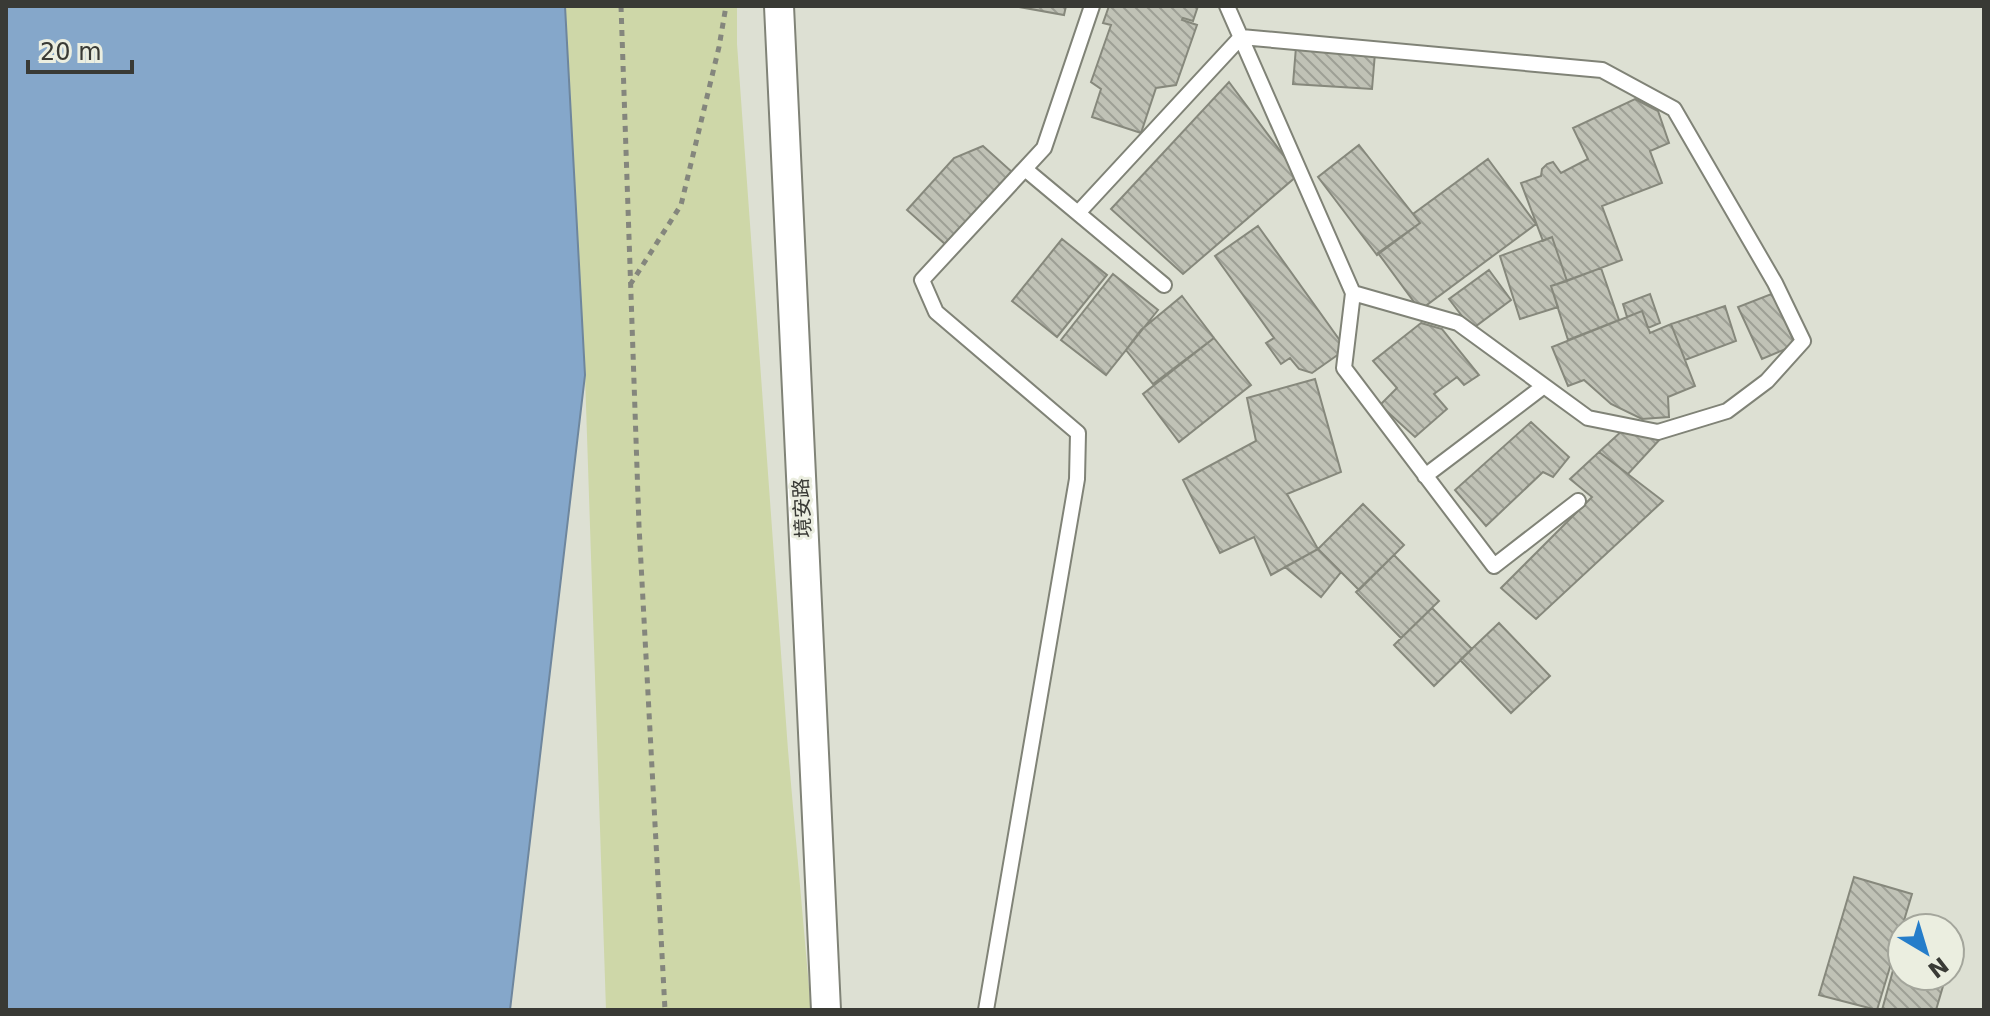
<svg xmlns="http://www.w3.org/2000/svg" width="1990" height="1016" viewBox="0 0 1990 1016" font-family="'DejaVu Sans','Noto Sans TC',sans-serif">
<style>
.green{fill:#ced7a8}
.water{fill:#85a7ca;stroke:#6e869d;stroke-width:2}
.building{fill:url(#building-back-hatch);stroke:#86887c;stroke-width:2}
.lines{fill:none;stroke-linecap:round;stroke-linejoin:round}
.service-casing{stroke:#808377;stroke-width:18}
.minor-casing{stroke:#808377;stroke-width:32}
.path{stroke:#84867d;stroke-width:5;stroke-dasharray:6 6;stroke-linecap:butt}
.service{stroke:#fff;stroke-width:14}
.minor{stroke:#fff;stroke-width:28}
.labels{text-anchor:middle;stroke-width:6;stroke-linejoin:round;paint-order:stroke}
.street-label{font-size:20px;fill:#393a35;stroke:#ebeee0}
</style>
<defs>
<pattern id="building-back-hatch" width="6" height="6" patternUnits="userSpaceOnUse" patternTransform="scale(2)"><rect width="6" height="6" fill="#c0c2b6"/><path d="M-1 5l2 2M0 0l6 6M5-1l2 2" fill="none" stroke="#9d9f95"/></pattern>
</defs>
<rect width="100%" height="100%" fill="#dde0d3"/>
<!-- green -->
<path class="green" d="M565 6H737V44L788 750 811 1010H606L585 375Z"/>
<!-- water -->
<path class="water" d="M6 6H565L585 375 510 1010H6Z"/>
<!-- building -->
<path class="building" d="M1014 6H1066L1064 15Z
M1109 6H1198L1193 21 1183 18 1182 20 1197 25 1176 85 1156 88 1141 133 1092 117 1101 89 1091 82 1111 25 1103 23Z
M1296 47 1375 53 1372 89 1293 84Z
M1229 82 1298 175 1183 274 1111 209Z
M1635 99 1658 111 1669 143 1650 151 1662 183 1602 206 1622 260 1567 281 1552 237 1543 241 1521 183 1541 176 1542 169 1547 164 1553 162 1561 173 1588 159 1573 128Z
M1359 145 1420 223 1377 255 1318 177Z
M983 146 1012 172 945 244 907 210 954 158Z
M1488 159 1536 224 1420 310 1378 253 1420 223 1413 214Z
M1258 226 1346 349 1312 373 1299 369 1290 358 1281 364 1266 343 1274 338 1215 256Z
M1552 237 1567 281 1551 286 1558 307 1520 319 1500 256Z
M1062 239 1107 275 1057 337 1012 301Z
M1601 268 1619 320 1568 340 1551 286Z
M1489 270 1511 300 1472 329 1449 299Z
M1113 274 1158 310 1106 375 1061 340Z
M1774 293 1795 345 1762 359 1738 307Z
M1650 294 1660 323 1648 328 1642 311 1627 317 1623 304Z
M1182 296 1214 338 1153 384 1126 350 1141 330Z
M1725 306 1736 341 1685 360 1671 324Z
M1642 311 1650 333 1671 324 1695 386 1668 397 1669 417 1642 419 1611 404 1584 380 1568 386 1552 347Z
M1421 323 1442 329 1479 375 1464 385 1457 377 1434 394 1447 409 1415 437 1380 405 1397 388 1373 361Z
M1214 338 1251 385 1179 442 1143 394Z
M1315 379 1341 472 1287 494 1318 549 1271 575 1254 537 1220 553 1183 480 1256 441 1247 398Z
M1531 422 1569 457 1553 477 1543 472 1486 526 1455 490Z
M1625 428 1662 437 1628 474 1599 452Z
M1599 452 1663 501 1536 619 1501 588 1592 497 1570 479Z
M1363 504 1404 545 1359 590 1318 549Z
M1318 549 1341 572 1321 597 1285 567Z
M1394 555 1439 601 1401 638 1356 592Z
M1432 608 1472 649 1434 686 1394 645Z
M1499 623 1550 676 1511 713 1460 660Z
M1854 877 1912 894 1877 1010 1819 995Z
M1902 938V976H1946L1936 1010H1882Z"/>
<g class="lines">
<!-- service casing -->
<g class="service-casing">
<path id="service" d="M1227 6 1353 293 1458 323 1588 418 1658 432 1727 411 1767 381 1803 341 1775 283 1674 109 1602 70 1241 37
M1025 169 1164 285
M1078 213 1241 37
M1353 293 1344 368 1494 566 1578 501
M1425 476 1544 386
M986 1010 1077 479 1078 433 936 312 922 280 1044 148 1092 6"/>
</g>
<!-- minor casing -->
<g class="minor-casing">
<path id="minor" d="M779 6 826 1010"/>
</g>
<!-- path -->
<path class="path" d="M621 6 639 526 665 1010
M630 285 681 205 719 47 726 6"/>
<!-- service -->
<use href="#service" class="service"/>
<!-- minor -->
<use href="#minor" class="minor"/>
</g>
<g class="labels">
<!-- street labels -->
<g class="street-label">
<text transform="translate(802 508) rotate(-93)" y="7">境安路</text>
</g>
</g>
<!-- border -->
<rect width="1990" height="1016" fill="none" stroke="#393a35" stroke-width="16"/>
<!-- north arrow -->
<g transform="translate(1926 952) rotate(142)"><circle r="38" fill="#ebeee0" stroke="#a4a69c" stroke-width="2"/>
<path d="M0-6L14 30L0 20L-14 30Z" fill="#257dca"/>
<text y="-12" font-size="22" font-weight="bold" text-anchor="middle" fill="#393a35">N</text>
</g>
<!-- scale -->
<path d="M28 60v12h104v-12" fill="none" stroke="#393a35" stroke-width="4"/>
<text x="40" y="60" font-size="24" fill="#393a35" stroke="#ebeee0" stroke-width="6" paint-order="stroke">20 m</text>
</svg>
